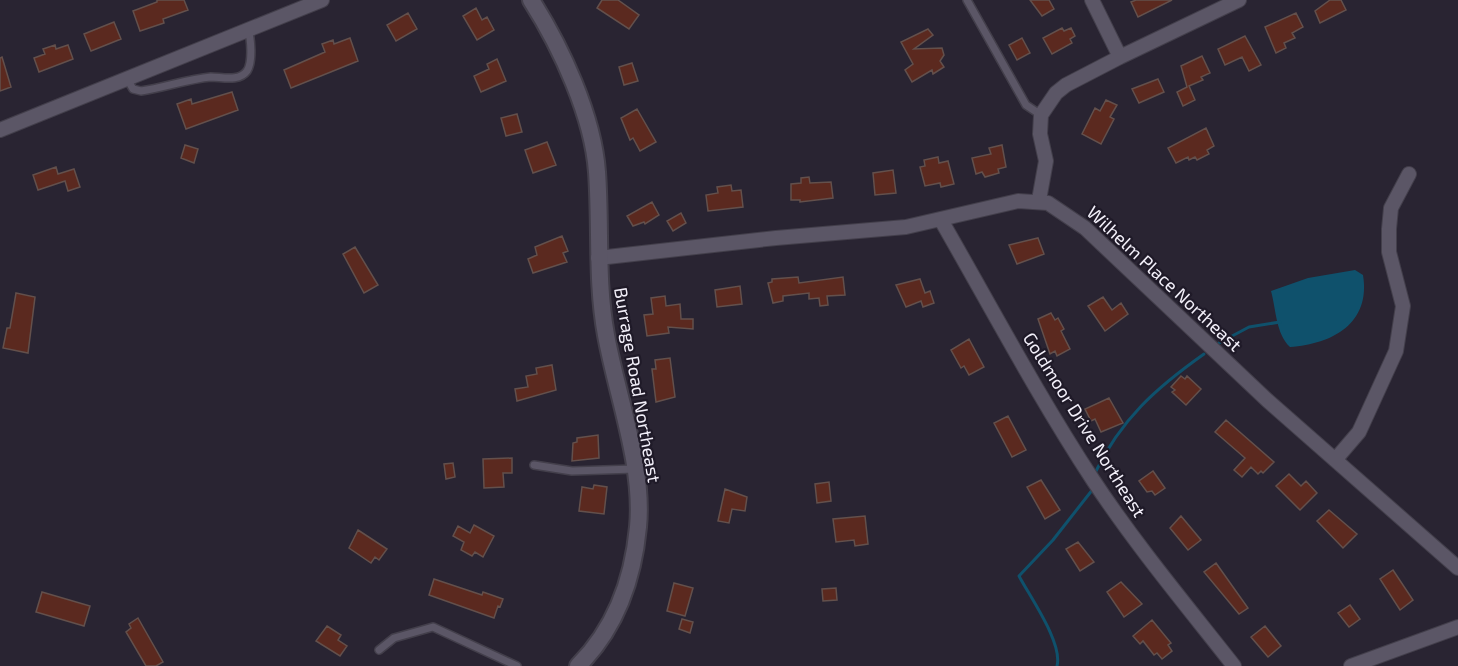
<svg xmlns="http://www.w3.org/2000/svg" width="1458" height="666" viewBox="0 0 1458 666" font-family="'Exo 2',sans-serif">
<style>
.water{fill:#0f516c}
.lines{fill:none;stroke-linecap:round;stroke-linejoin:round}
.stream{stroke:#0f516c;stroke-width:3}
.building{fill:#5b291f;stroke:#63504c;stroke-width:1.5}
.service-casing{stroke:#433f4b;stroke-width:10}
.minor-casing{stroke:#433f4b;stroke-width:16}
.tertiary-casing{stroke:#433f4b;stroke-width:20}
.service{stroke:#5b5666;stroke-width:7}
.minor{stroke:#5b5666;stroke-width:14}
.tertiary{stroke:#5b5666;stroke-width:16}
.labels{text-anchor:middle;stroke-width:4.5;stroke-linejoin:round;paint-order:stroke}
.street-label{font-size:18px;fill:#f3f0fa;stroke:#1f1a28}
</style>
<rect width="100%" height="100%" fill="#292432"/>
<!-- water -->
<path class="water" d="M1355 270 1363 275C1371 323 1333 344 1290 347 1276 334 1276 309 1271 291L1308 278Z"/>
<g class="lines">
<!-- stream -->
<path class="stream" d="M1219 343 1249 327 1280 322
M1095 473C1121 419 1156 388 1204 354
M1057 666C1063 643 1030 597 1019 576L1053 540 1093 489"/>
</g>
<!-- building -->
<path class="building" d="M157 0H184L188 10 163 19 164 23 140 31 133 11 157 2Z
M602 0H618L639 15 629 29 597 8Z
M1030 0H1049L1054 9 1042 16Z
M1136 0H1172L1138 17 1131 2Z
M1330 0H1341L1346 10 1320 23 1315 11Z
M476 8 482 20 487 17 494 30 477 40 463 16Z
M408 13 417 29 396 41 387 25Z
M1296 13 1303 27 1292 33 1295 38 1284 43 1286 48 1276 53 1265 27Z
M114 22 121 39 91 51 84 34Z
M1062 28 1064 31 1071 28 1075 36 1070 39 1072 43 1052 54 1043 38Z
M928 29 933 35 914 49 942 48 944 55 940 61 944 67 933 74 932 70 912 82 905 70 913 64 901 42Z
M1245 36 1261 65 1249 71 1242 57 1225 65 1218 49Z
M350 38 358 61 291 88 284 70 325 52 322 44 333 40 334 44Z
M1022 38 1030 53 1017 60 1009 45Z
M55 45 56 49 68 45 73 59 39 72 34 58 45 54 43 49Z
M1202 56 1210 73 1201 77 1203 80 1189 86 1195 100 1183 106 1177 92 1187 87 1181 66Z
M2 57 11 87 0 91V58Z
M497 59 506 81 481 92 474 76 489 69 487 64Z
M632 63 638 81 624 85 619 67Z
M1158 79 1164 92 1139 103 1132 89Z
M232 92 238 110 186 129 177 104 191 99 192 104Z
M1106 100 1117 105 1110 117 1114 119 1101 144 1082 134 1095 108 1100 111Z
M637 109 656 142 640 151 633 138 630 140 621 118Z
M517 114 522 132 506 136 501 118Z
M1206 128 1214 146 1207 150 1209 154 1197 160 1195 157 1189 160 1188 157 1176 163 1168 148Z
M547 142 556 165 533 173 525 150Z
M185 145 198 149 194 163 181 158Z
M1002 145 1006 167 998 169 999 173 985 177 982 172 976 174 972 158 991 154 989 148Z
M938 157 939 163 948 161 954 184 941 187 940 183 925 186 920 167 925 166 924 160Z
M56 167 58 174 74 169 80 187 68 191 65 181 38 190 33 175Z
M893 170 896 193 875 195 873 173Z
M809 177 810 183 831 182 833 198 800 202V200H791V184L801 183V178Z
M731 185 732 191 741 190 743 207 708 211 706 195 718 193 717 187Z
M652 202 659 215 645 224 644 222 633 226 627 216Z
M681 213 686 223 673 231 667 221Z
M562 236 568 251 563 253 567 262 533 273 528 259 537 255 535 247Z
M1038 238 1044 254 1017 264 1009 245Z
M355 247 378 285 364 293 343 254Z
M798 277 799 283 843 277 845 295 827 296 828 305 820 306 819 298 809 299V293L783 296V301L773 303 768 283 772 282V279Z
M920 279 925 293 930 291 934 303 923 307 921 301 906 307 896 285Z
M740 286 742 304 717 307 715 290Z
M16 293 35 297 28 353 3 348 7 328H10Z
M665 296 666 306 680 304 681 319H693V329L668 327 669 333 647 336 644 315 653 314 651 298Z
M1103 297 1112 310 1121 303 1128 314 1105 331 1088 306Z
M1051 313 1055 320 1058 318 1064 329 1061 331 1070 349 1057 356 1055 351 1050 354 1038 319Z
M969 339 984 367 969 375 964 366 961 368 951 350Z
M670 358 675 397 656 402 652 369H656L655 360Z
M552 365 556 390 517 401 515 389 528 387 526 376 537 374 536 368Z
M1181 376 1185 379 1187 376 1201 389 1186 405 1172 392 1175 390 1171 387Z
M1109 398 1123 423 1101 432 1095 419 1091 421 1085 409Z
M1008 416 1026 450 1012 457 994 423Z
M1226 420 1274 462 1263 473 1261 471 1258 474 1251 467 1242 477 1234 470 1245 458 1215 432Z
M598 435 599 458 572 461 573 443 577 442V438Z
M512 458V473H503L504 487 484 488 483 459Z
M453 463 455 477 446 479 444 464Z
M1153 471 1165 488 1155 495 1152 491 1147 492 1139 481Z
M1289 474 1301 486 1306 481 1317 493 1300 510 1276 486Z
M1041 480 1060 510 1045 519 1027 487Z
M829 482 831 501 817 503 815 484Z
M594 485 607 487 604 514 579 511 582 487 593 489Z
M725 489 747 497 745 511 732 509 729 523 718 521Z
M1329 510 1357 534 1343 548 1317 521Z
M865 516 868 544 855 546 854 540 836 542 833 519Z
M1181 516 1201 540 1188 550 1170 528Z
M474 525 494 536 483 557 475 552 472 556 461 550 464 542 453 536 458 526 470 533Z
M358 530 387 549 379 560 375 557 371 563 349 548Z
M1078 542 1094 562 1080 571 1066 549Z
M1216 563 1248 608 1239 614 1204 572Z
M1393 570 1413 600 1400 610 1380 579Z
M434 579 482 595 483 592 503 599 500 607 498 606 494 618 429 595Z
M1121 582 1142 604 1124 617 1107 592Z
M674 583 693 588 685 616 667 611Z
M836 588 837 600 823 601 822 589Z
M42 592 90 606 84 626 36 612Z
M1350 605 1360 619 1349 627 1338 613Z
M138 618 163 662 156 666H146L126 632 131 628 129 624Z
M682 619 693 622 690 633 679 629Z
M1152 620 1171 643 1168 645 1172 651 1162 659 1157 653 1154 655 1143 641 1140 644 1133 636Z
M327 626 341 635 338 640 347 646 340 656 316 641Z
M1265 626 1281 646 1268 657 1251 637Z"/>
<g class="lines">
<!-- service casing -->
<g class="service-casing">
<path id="service" d="M967 0 1026 105 1041 115
M126 77 133 89 141 91C164 88 187 79 211 77 222 77 239 82 247 71 253 62 251 39 248 29
M534 465 572 471 635 469
M379 650 394 638 433 627 517 666"/>
</g>
<!-- minor casing -->
<g class="minor-casing">
<path id="minor" d="M1092 0 1120 57
M0 130 322 0
M1039 200 1046 161 1040 134 1041 115 1056 93 1066 85 1120 57 1239 0
M941 220C991 307 1038 396 1093 480 1136 545 1186 605 1234 666
M598 258 776 238 906 227 1018 201 1048 203 1085 228 1267 400 1458 568
M1335 460 1359 432 1396 351 1403 306 1389 252V229L1391 208 1409 174
M1351 666 1458 627"/>
</g>
<!-- tertiary casing -->
<g class="tertiary-casing">
<path id="tertiary" d="M531 0C561 47 593 116 597 172 601 227 596 281 606 335 617 396 644 466 638 527 633 580 616 628 578 666"/>
</g>
<!-- service -->
<use href="#service" class="service"/>
<!-- minor -->
<use href="#minor" class="minor"/>
<!-- tertiary -->
<use href="#tertiary" class="tertiary"/>
</g>
<g class="labels">
<!-- street labels -->
<g class="street-label">
<text transform="translate(1164 279) rotate(43)" y="6">Wilhelm Place Northeast</text>
<text transform="translate(637 385) rotate(80)" y="6">Burrage Road Northeast</text>
<text transform="translate(1084 425) rotate(58)" y="6">Goldmoor Drive Northeast</text>
</g>
</g>
</svg>
